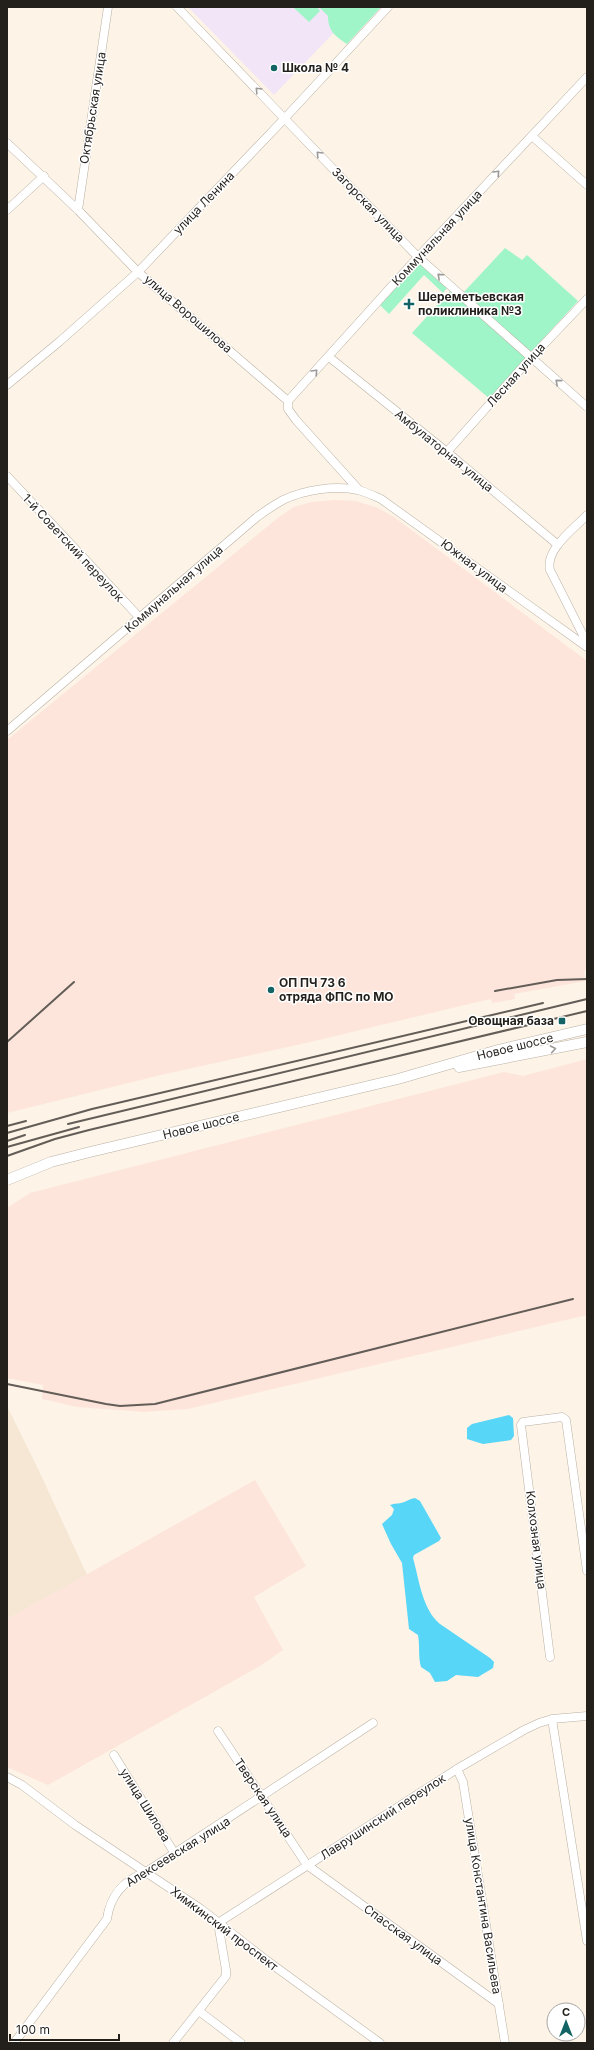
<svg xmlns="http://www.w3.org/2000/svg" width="594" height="2050" viewBox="0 0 594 2050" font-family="Inter,sans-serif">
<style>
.built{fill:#f5e7d4}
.industrial{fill:#fde5db}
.education{fill:#f3e5f8}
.green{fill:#a0f5c8}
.water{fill:#57d6f7}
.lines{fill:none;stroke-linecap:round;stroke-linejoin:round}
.minor-casing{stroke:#b9b0a4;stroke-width:9}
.major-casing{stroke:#b9b0a4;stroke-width:11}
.minor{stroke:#fff;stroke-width:8}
.major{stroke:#fff;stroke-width:10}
.rail{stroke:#635d57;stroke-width:2}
.oneway{stroke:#9c9a98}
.poi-dot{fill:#136365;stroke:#fff;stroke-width:1.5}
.labels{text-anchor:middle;stroke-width:3;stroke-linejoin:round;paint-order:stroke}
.poi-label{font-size:12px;font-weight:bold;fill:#231f1b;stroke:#fff;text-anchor:start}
.street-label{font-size:12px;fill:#231f1b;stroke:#fff}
</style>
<rect width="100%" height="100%" fill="#fdf3e7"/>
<!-- built -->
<path class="built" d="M7 1406 39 1471 87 1575 7 1619Z"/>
<!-- industrial -->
<path class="industrial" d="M334 500 356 501 378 508 394 517 587 661V970L584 971 586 981 514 994 515 999 493 1003 490 999 306 1043 165 1074 7 1113V740L279 517 294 507 312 502Z
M587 1059V1315L188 1409 144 1412 77 1407 42 1399 43 1385 7 1378V1208L30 1193 504 1072 523 1076Z
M255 1480 306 1566 254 1597 283 1650 260 1666 48 1785 7 1767V1619Z"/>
<!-- education -->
<path class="education" d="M188 7H335L348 18 274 95Z"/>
<!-- green -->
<path class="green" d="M293 7H317L320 11 309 22Z
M319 7H381L347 44C335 36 328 31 328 16Z
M505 248 522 260 527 255 578 301 529 354 463 293Z
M417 262 447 288 443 293 424 275 389 314 379 304Z
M450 291 527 359 490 399 412 333Z"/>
<!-- water -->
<path class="water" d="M509 1415 513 1418 514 1436 511 1440 483 1444 467 1439V1428L472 1424Z
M415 1498 420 1501 441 1538 439 1541 414 1555 413 1558C419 1579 422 1609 440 1624L490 1658 494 1662 493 1668 478 1677 456 1675 447 1681 435 1682 430 1673 421 1667C418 1656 420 1646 418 1635L409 1629 402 1563 391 1544 382 1524 392 1515 394 1509 390 1505C395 1503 397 1504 401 1503 406 1502 409 1499 415 1498Z"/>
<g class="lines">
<!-- minor casing -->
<g class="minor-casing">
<path id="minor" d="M177 7 418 257 587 407
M532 136 587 185
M7 143 78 210 138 272 288 401V409L296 420 359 490
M7 210 44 176
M78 210 108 7
M329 357 447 452 558 545
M7 385 59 342 138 272 285 118 388 7
M288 401 418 257 587 77
M447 452 528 361 587 299
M7 476 140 618
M587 515C574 529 545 549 550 570L587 643
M7 731 257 517C265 511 274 505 283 500 304 490 335 485 358 490 366 492 374 496 381 499L587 647
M550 1657 521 1425 523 1422 562 1417 566 1420 587 1571
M552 1719 587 1941
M218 1731 307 1865 499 2004
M114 1755 175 1854
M457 1769 463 1782 505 2043
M7 1777 22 1785 75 1825 201 1909 266 1960 380 2043
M218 1923 457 1769 524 1730 539 1723 552 1719 587 1716
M199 2011 241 2043
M14 2043 107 1919C110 1896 124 1880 146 1872L373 1723
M173 2043 226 1976V1970L218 1923"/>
</g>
<!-- major casing -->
<g class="major-casing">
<path id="major" d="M459 1067 587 1042
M7 1180 51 1162 90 1152 398 1079 498 1050 587 1029"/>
</g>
<!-- minor -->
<use href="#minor" class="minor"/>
<!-- major -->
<use href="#major" class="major"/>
<!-- rail -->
<path class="rail" d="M495 991 557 980 587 979
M7 1042 74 982
M68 1124 587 999
M7 1126 26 1121
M7 1133 92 1109 543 1003
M7 1141 25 1135
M7 1147 79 1127
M7 1156 55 1139 89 1130 587 1011
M7 1384 106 1404 120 1406 155 1404 573 1299"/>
</g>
<!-- one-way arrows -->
<defs><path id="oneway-chevron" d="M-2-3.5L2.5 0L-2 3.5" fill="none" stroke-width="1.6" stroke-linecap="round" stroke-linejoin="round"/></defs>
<g class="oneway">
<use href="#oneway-chevron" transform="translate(258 90) rotate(-134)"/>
<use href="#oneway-chevron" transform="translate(319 154) rotate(-134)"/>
<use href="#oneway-chevron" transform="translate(497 173) rotate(-47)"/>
<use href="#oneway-chevron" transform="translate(440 276) rotate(-138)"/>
<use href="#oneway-chevron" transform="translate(315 372) rotate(-47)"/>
<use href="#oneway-chevron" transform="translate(558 382) rotate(-139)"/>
<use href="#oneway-chevron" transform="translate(553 1049) rotate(-11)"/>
</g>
<!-- markers -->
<g class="poi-dot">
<circle cx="274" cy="68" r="4"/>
<path d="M407 298h4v4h4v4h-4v4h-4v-4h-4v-4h4z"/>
<circle cx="271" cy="990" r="4"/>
<rect x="558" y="1017" width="8" height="8" rx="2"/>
</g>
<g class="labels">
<!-- poi labels -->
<g class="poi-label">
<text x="282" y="72">Школа № 4</text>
<text x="418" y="301">Шереметьевская<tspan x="418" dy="14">поликлиника №3</tspan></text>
<text x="279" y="987">ОП ПЧ 73 6<tspan x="279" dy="14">отряда ФПС по МО</tspan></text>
<text x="554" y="1025" text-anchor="end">Овощная база</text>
</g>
<!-- street labels -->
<g class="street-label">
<text transform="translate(93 108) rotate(-81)" y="4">Октябрьская улица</text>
<text transform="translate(204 203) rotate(-46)" y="4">улица Ленина</text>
<text transform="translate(368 205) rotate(46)" y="4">Загорская улица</text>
<text transform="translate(437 238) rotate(-47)" y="4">Коммунальная улица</text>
<text transform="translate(188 314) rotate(41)" y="4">улица Ворошилова</text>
<text transform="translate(516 375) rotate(-48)" y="4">Лесная улица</text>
<text transform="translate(444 451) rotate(39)" y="4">Амбулаторная улица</text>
<text transform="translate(73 548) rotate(47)" y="4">1-й Советский переулок</text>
<text transform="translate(474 566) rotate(37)" y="4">Южная улица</text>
<text transform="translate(174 589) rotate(-41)" y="4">Коммунальная улица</text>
<text transform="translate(515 1047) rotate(-14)" y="4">Новое шоссе</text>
<text transform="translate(201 1126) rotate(-14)" y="4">Новое шоссе</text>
<text transform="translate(536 1540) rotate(83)" y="4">Колхозная улица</text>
<text transform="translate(263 1798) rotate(56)" y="4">Тверская улица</text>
<text transform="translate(145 1805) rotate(58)" y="4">улица Шилова</text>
<text transform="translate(383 1817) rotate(-33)" y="4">Лаврушинский переулок</text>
<text transform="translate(178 1852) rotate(-32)" y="4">Алексеевская улица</text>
<text transform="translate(483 1906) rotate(81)" y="4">улица Константина Васильева</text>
<text transform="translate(224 1929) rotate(37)" y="4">Химкинский проспект</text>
<text transform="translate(403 1935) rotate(36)" y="4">Спасская улица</text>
</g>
</g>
<!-- border -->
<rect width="594" height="2050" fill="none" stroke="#231f1b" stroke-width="16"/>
<!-- north arrow -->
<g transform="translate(566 2022)"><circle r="19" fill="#ffffff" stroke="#a7a5a4"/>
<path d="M0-3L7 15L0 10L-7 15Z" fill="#136365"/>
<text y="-6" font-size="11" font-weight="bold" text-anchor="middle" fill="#231f1b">С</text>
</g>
<!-- scale -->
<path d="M10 2034v6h109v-6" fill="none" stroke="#231f1b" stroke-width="2"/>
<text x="16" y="2034" font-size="12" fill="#231f1b" stroke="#ffffff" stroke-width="3" paint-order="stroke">100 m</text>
</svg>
